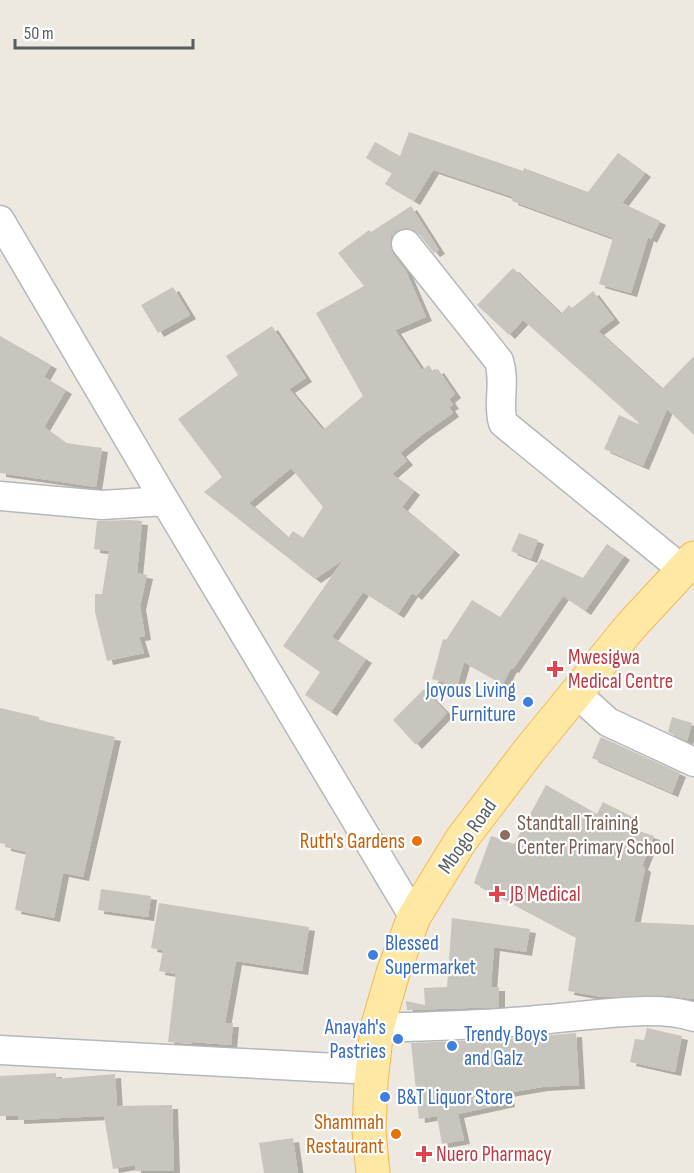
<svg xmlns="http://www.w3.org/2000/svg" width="694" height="1173" viewBox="0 0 694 1173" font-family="'Sofia Sans Condensed',sans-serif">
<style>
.building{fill:#c8c4be;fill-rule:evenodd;filter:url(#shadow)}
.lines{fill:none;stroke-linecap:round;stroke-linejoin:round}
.minor-casing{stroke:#b4b8bc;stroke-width:31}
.major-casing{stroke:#f5b952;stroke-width:35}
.minor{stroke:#fff;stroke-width:28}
.major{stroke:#ffe8a4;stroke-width:33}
.health-dot{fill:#e0444e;stroke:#fff;stroke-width:2}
.shop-dot{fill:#3f7fe0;stroke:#fff;stroke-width:2}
.education-dot{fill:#8d6e63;stroke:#fff;stroke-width:2}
.food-dot{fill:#e8710a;stroke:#fff;stroke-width:2}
.labels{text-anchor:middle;stroke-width:4.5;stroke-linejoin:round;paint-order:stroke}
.health-label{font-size:21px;fill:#be3a42;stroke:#fff;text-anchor:start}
.shop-label{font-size:21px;fill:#366cbe;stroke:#fff;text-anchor:start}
.education-label{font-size:21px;fill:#785e54;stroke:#fff;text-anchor:start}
.street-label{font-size:21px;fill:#595e62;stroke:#fff}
.food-label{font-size:21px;fill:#c56008;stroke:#fff;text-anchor:end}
</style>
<defs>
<filter id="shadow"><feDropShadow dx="6" dy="4" stdDeviation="0" flood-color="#0004"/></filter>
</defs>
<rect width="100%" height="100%" fill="#ede9e1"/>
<!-- building -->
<path class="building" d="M409 132 523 171 524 168 588 192 618 153 645 173 622 203 660 221 651 239 648 237 631 293 599 284 613 238 512 201 513 197 433 170 414 201 385 184 392 173 366 158 375 142 400 156Z
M411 206 439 250 434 253 419 234 411 229 403 228 396 231 391 237 390 246 393 254 406 271 426 317 395 330 422 370 429 365 433 372 438 369 455 394 449 399 453 405 449 407 453 413 422 435 400 453 407 461 392 474 414 491 402 507 454 551 416 596 412 593 398 614 363 592 332 637 366 659 331 712 305 695 320 672 283 646 343 560 315 579 204 492 222 477 178 419 238 375 226 356 272 326 306 378 289 389 323 430 363 396 316 313 364 286 338 253 369 230 371 232ZM291 468 323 507 303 538 293 531 288 538 249 503Z
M513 268 561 314 569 305 572 308 593 291 614 319 598 331 662 389 694 356V435L667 409 643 466 604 449 619 415 638 424 639 423 523 320 509 335 477 305Z
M173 287 190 315 158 333 141 305Z
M0 336 51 365 44 377 66 390 44 427 66 443 102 448 96 487 0 473Z
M130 520 142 521 137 573 147 575 140 606 145 636 139 637 144 653 107 661 95 612V594H102L109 551 94 549 97 521Z
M519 533 538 540 531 559 511 551Z
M607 544 624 556 585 611 563 596 513 669 511 668 503 684 464 662 457 686 432 679 443 639 446 640 472 600 500 617 541 559 583 578Z
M424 689 447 713 416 745 393 720Z
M0 708 39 717V720L115 737 83 877 63 873 54 918 15 910 26 852 5 847V844L0 843Z
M672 717 692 723 687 741 668 732Z
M601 737 680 773 672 793 592 758Z
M546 785 597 814 603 802 631 816 626 827 654 836 642 866 645 868 634 922 694 925V999L662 995 602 997 568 991 576 937 474 883 491 836 514 844Z
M101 889 151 896 148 917 98 910Z
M159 903 309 927 302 971 236 961 225 1023H233L231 1045 192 1042V1044L168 1042 176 974 159 971 163 950 151 948Z
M452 918 530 929 526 952 494 947 491 987H499V1007L407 1010 406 1001 425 1005 424 988 447 987Z
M647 1028 682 1036 675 1072 630 1062 635 1039 644 1040Z
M576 1033 579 1085 542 1087 507 1093 509 1103 458 1114 464 1140 442 1144 437 1116 419 1119 411 1043 507 1039Z
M56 1073V1079L115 1074 117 1106 172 1105 174 1171H135V1165L113 1169 104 1116 18 1120V1116H0V1076Z
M293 1138 298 1173H264L259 1143Z"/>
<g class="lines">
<!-- minor casing -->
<g class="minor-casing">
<path id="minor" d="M0 220 165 501 414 917
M406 244 499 361C506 384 497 402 503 423L683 570
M0 496 102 505 165 501
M576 693 608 722 694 762
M377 1028C434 1026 491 1025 548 1019 588 1016 657 1004 694 1017
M0 1050 373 1070"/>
</g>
<!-- major casing -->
<g class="major-casing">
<path id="major" d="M373 1173 369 1131 371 1082 377 1028 393 973 414 917 461 840 528 752 630 627 694 558"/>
</g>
<!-- minor -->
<use href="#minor" class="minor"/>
<!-- major -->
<use href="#major" class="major"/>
</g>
<!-- markers -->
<g class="health-dot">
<path d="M552 660h6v6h6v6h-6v6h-6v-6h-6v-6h6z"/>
<path d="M494 885h6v6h6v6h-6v6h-6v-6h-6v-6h6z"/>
<path d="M421 1145h6v6h6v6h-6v6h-6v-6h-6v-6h6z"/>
</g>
<g class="shop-dot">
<circle cx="528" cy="702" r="6"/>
<circle cx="373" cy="955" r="6"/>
<circle cx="398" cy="1039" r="6"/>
<circle cx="452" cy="1046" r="6"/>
<circle cx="385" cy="1097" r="6"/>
</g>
<circle class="education-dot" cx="505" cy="835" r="6"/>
<g class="food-dot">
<circle cx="417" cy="841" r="6"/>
<circle cx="396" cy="1134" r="6"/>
</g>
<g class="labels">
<!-- health labels -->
<g class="health-label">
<text x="568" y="664">Mwesigwa<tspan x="568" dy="24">Medical Centre</tspan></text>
<text x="510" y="901">JB Medical</text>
<text x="436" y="1161">Nuero Pharmacy</text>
</g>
<!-- shop labels -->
<g class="shop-label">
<text x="516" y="697" text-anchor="end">Joyous Living<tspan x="516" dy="24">Furniture</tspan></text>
<text x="385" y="950">Blessed<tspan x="385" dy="24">Supermarket</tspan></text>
<text x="386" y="1034" text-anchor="end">Anayah's<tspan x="386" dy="24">Pastries</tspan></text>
<text x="464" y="1041">Trendy Boys<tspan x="464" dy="24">and Galz</tspan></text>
<text x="397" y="1104">B&amp;T Liquor Store</text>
</g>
<!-- education labels -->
<g class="education-label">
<text x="517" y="830">Standtall Training<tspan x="517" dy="24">Center Primary School</tspan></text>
</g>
<!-- street labels -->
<g class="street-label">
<text transform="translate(467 836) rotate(-55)" y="7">Mbogo Road</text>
</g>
<!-- food labels -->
<g class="food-label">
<text x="405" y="848">Ruth's Gardens</text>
<text x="384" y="1129">Shammah<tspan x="384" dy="24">Restaurant</tspan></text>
</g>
</g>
<!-- scale -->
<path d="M15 39v9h178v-9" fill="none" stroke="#595e62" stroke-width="3"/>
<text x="24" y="39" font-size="18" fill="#595e62" stroke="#ffffff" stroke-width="4.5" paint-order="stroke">50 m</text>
</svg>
